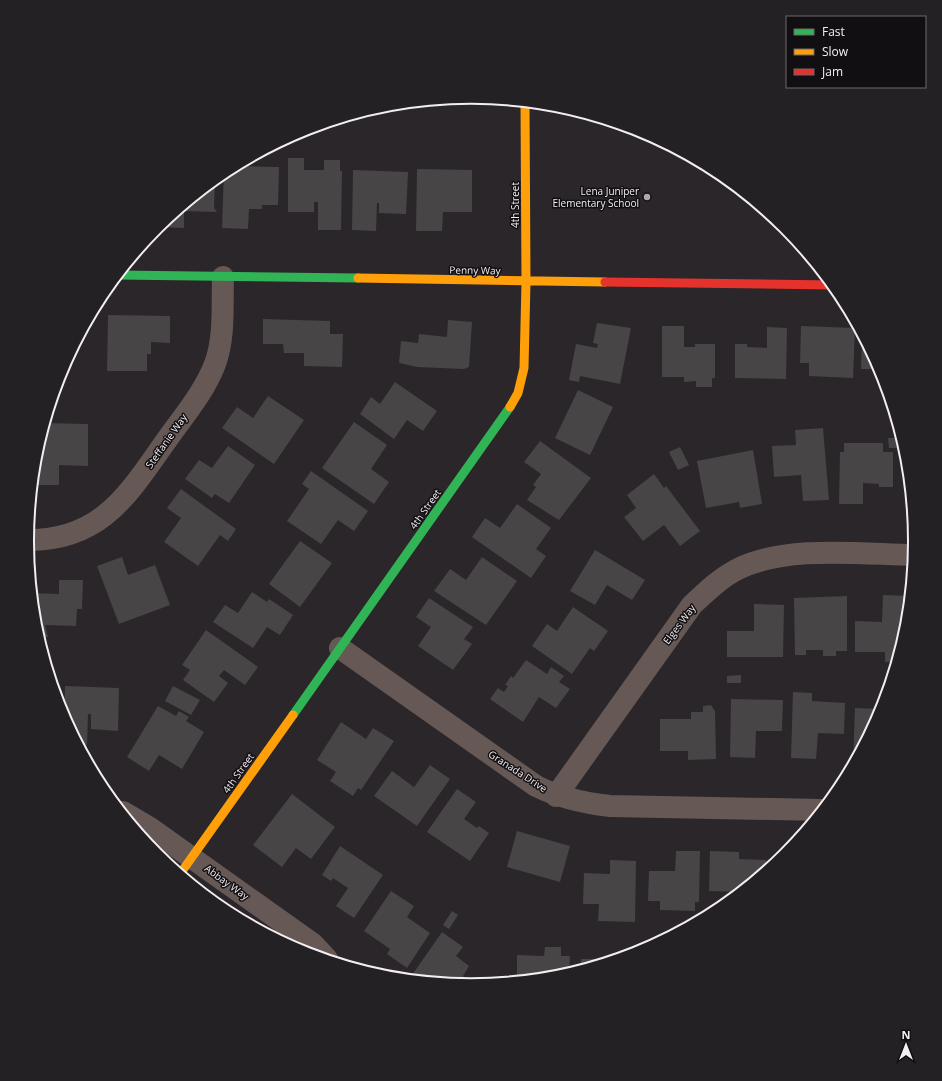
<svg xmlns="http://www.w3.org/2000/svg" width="942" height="1081" viewBox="0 0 942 1081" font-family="'Open Sans',sans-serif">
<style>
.building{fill:#484546}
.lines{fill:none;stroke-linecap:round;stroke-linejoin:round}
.street{stroke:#665855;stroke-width:22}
.fast{stroke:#30b455;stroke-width:9}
.slow{stroke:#ff9f0a;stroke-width:9}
.jam{stroke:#e5322d;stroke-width:9}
.poi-dot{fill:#ada8ac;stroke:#120f12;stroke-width:1.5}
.labels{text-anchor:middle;stroke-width:3;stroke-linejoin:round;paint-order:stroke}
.poi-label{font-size:10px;fill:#f3eef2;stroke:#120f12;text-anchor:end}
.street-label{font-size:10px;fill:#f3eef2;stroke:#120f12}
.rim{fill:none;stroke:#f3eef2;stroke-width:2}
</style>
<rect width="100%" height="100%" fill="#2a262a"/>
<!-- building -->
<path class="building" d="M359 113V120L348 121V116Z
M288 158H304V170H324V160H340V171H342L341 230H318V202H314V212H288Z
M234 166 279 167 278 205H262V209H249L248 229 222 228 224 171Z
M417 169 472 170V212H443L442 231H416Z
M353 170 408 172 406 214 379 213V203H377L376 231 352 230Z
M215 179 214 208 217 212 184 211V228L160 227V224Z
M108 315 170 316V343L151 342V354H147V371H107Z
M263 319 330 321V334H343L342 367 304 366V353H284L283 344H263Z
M448 320 472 322 469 367 464 369 417 367 399 363 401 341 418 343 419 334 447 337Z
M597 323 631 328 620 384 580 376 579 382 569 380 576 344 597 348 598 344 593 343Z
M662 326H684V347H695V344H715V378H712V387H696V381L684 382V377H662Z
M801 326 855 328 853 378 809 376V363H800Z
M767 327 787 328 786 379 735 378V344H747V347L767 348Z
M862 337H863L880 369H861Z
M395 382 437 411 423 431 407 420 394 439 360 414 371 397 380 404Z
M578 390 613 407 590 455 555 438Z
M268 396 304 420 274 464 222 428 237 407 253 418Z
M354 422 387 445 371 469 389 482 374 504 322 468Z
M45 423 88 424V466L59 465V485H33L36 454Z
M823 428 829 500 803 501 801 475 774 477 772 446 796 445 795 430Z
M888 438H898V448H889Z
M540 441 591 478 559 520 527 500 536 487 533 485 541 474 524 462Z
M844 443H883V452H893V487H879V484L863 483V504H839L840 452H844Z
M228 446 255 465 229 503 215 494 212 498 185 479 199 460 212 468Z
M680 447 689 465 678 470 669 452Z
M753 450 762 504 740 508 739 502 706 508 697 461Z
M906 461H907L911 504H905Z
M311 471 368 511 354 531 338 520 321 544 287 521 309 489 302 484Z
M654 474 664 488 666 486 700 531 680 546 664 525 643 541 624 517 636 508 627 495Z
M181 489 236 529 228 541 220 535 198 566 164 542 181 518 167 508Z
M517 504 551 528 536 549 546 556 531 578 472 537 485 518 500 528Z
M300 541 332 563 300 607 269 584Z
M595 550 645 580 632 600 607 585 595 605 570 591Z
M122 557 128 575 155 565 170 605 119 624 97 566Z
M482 557 517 581 486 625 434 591 450 569 466 580Z
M59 580H83L82 609H77L76 626 45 625 48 637H39L35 627 32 593 59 594Z
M252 592 267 602 269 599 293 615 280 635 267 627 253 648 213 622 225 605 238 613Z
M883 595 909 596 906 627 896 662H885V652H855V621L882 622Z
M847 596V651H836V656H823V650H806V655H795L794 598Z
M429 598 473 627 464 639 472 644 453 670 418 646 431 627 416 617Z
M754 604 784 605 783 657H727V631H754Z
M573 607 608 631 594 651 590 648 572 674 532 646 547 624 557 631Z
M206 630 258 667 245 685 224 670 219 676 228 683 214 702 183 680 190 670 182 665Z
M526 660 547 674 551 667 564 676 559 682 570 689 556 708 539 697 523 722 490 699 498 688 504 692 508 686 505 685 511 676 513 678Z
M741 675V683H727V676Z
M65 686 119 688 118 731 91 729V714H88L87 745 79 744 64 716Z
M173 686 200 700 191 715 165 701Z
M793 692 812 693V701L845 703 844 734 818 733 816 759 791 758Z
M731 699 783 700 782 731H756L755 758 730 757Z
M711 705 715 711 716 759 688 760V751H660V719H691V712H703V706Z
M158 706 176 716 179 711 189 717 186 721 204 732 182 769 159 755 149 771 127 757Z
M855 708 882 709 853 762Z
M341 722 366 739 373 728 394 741 361 790 358 788 353 796 330 781 336 772 317 760Z
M430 765 450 779 417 826 374 796 392 771 414 787Z
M457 789 476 802 464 819 477 828 479 826 489 833 470 861 427 832Z
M292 794 335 827 311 859 296 848 282 867 253 845Z
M517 831 570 846 560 882 507 867Z
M340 846 383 875 354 918 336 906 348 888 333 878 331 881 322 875Z
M676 851H700L699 902H695V911L660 910V901H648L649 871H675Z
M710 851 739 852V859L766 860V870L740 892 709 891Z
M610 860 636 861 635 922 598 921 599 904H583L584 873 610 874Z
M391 891 414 906 407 917 430 933 407 968 387 954 390 949 364 931Z
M452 911 458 915 449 929 443 925Z
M442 932 463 947 456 956 469 966 463 976 472 984 410 978Z
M545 947H561V956H570L569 972 557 976 517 980V955L544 956Z
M581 959H611L612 960 581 969Z"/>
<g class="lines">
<!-- street -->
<path class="street" d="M27 540C105 541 131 489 171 434 187 412 205 390 215 364 225 337 222 305 223 277
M340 648 536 786C560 798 583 803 610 806L822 810
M556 796 692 605C706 592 720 578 738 569 787 545 859 554 914 555
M123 812 150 828 313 944 327 959"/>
<!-- fast -->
<path class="fast" d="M117 275 358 278
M293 715 510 407"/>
<!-- slow -->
<path class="slow" d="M358 278 605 282
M510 407 518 393 524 368 526 282 525 102
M180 874 293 715"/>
<!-- jam -->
<path class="jam" d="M605 282 833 285"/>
</g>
<!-- markers -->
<circle class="poi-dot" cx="647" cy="197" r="4"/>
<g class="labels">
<!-- poi labels -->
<g class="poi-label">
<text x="639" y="195">Lena Juniper<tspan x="639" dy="12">Elementary School</tspan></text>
</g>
<!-- street labels -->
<g class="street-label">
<text transform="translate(515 205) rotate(-90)" y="4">4th Street</text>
<text transform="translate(475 270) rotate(1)" y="4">Penny Way</text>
<text transform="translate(166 441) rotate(-55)" y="4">Steffanie Way</text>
<text transform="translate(425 509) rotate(-55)" y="4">4th Street</text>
<text transform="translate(679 624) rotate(-53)" y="4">Elges Way</text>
<text transform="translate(518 771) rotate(33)" y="4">Granada Drive</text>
<text transform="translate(238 773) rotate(-55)" y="4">4th Street</text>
<text transform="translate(227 882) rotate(36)" y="4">Abbay Way</text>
</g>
</g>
<!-- crop -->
<path d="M0 0H942V1081H0ZM34 541a437 437 0 1 1 874 0a437 437 0 1 1-874 0Z" fill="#242124" fill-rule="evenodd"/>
<path class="rim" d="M34 541a437 437 0 1 1 874 0a437 437 0 1 1-874 0Z"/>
<!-- legend -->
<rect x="786" y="16" width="140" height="72" fill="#120f12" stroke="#6c686c"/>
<rect x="794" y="29" width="20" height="6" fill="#30b455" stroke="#6c686c"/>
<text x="822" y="36" font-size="12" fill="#f3eef2">Fast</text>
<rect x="794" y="49" width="20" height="6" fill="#ff9f0a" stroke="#6c686c"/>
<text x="822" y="56" font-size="12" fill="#f3eef2">Slow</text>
<rect x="794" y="69" width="20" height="6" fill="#e5322d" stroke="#6c686c"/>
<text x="822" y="76" font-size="12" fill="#f3eef2">Jam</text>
<!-- north arrow -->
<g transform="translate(906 1045)" stroke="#120f12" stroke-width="3" paint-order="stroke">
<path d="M0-3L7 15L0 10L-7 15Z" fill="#f3eef2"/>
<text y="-6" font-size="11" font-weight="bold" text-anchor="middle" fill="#f3eef2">N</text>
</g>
</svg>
